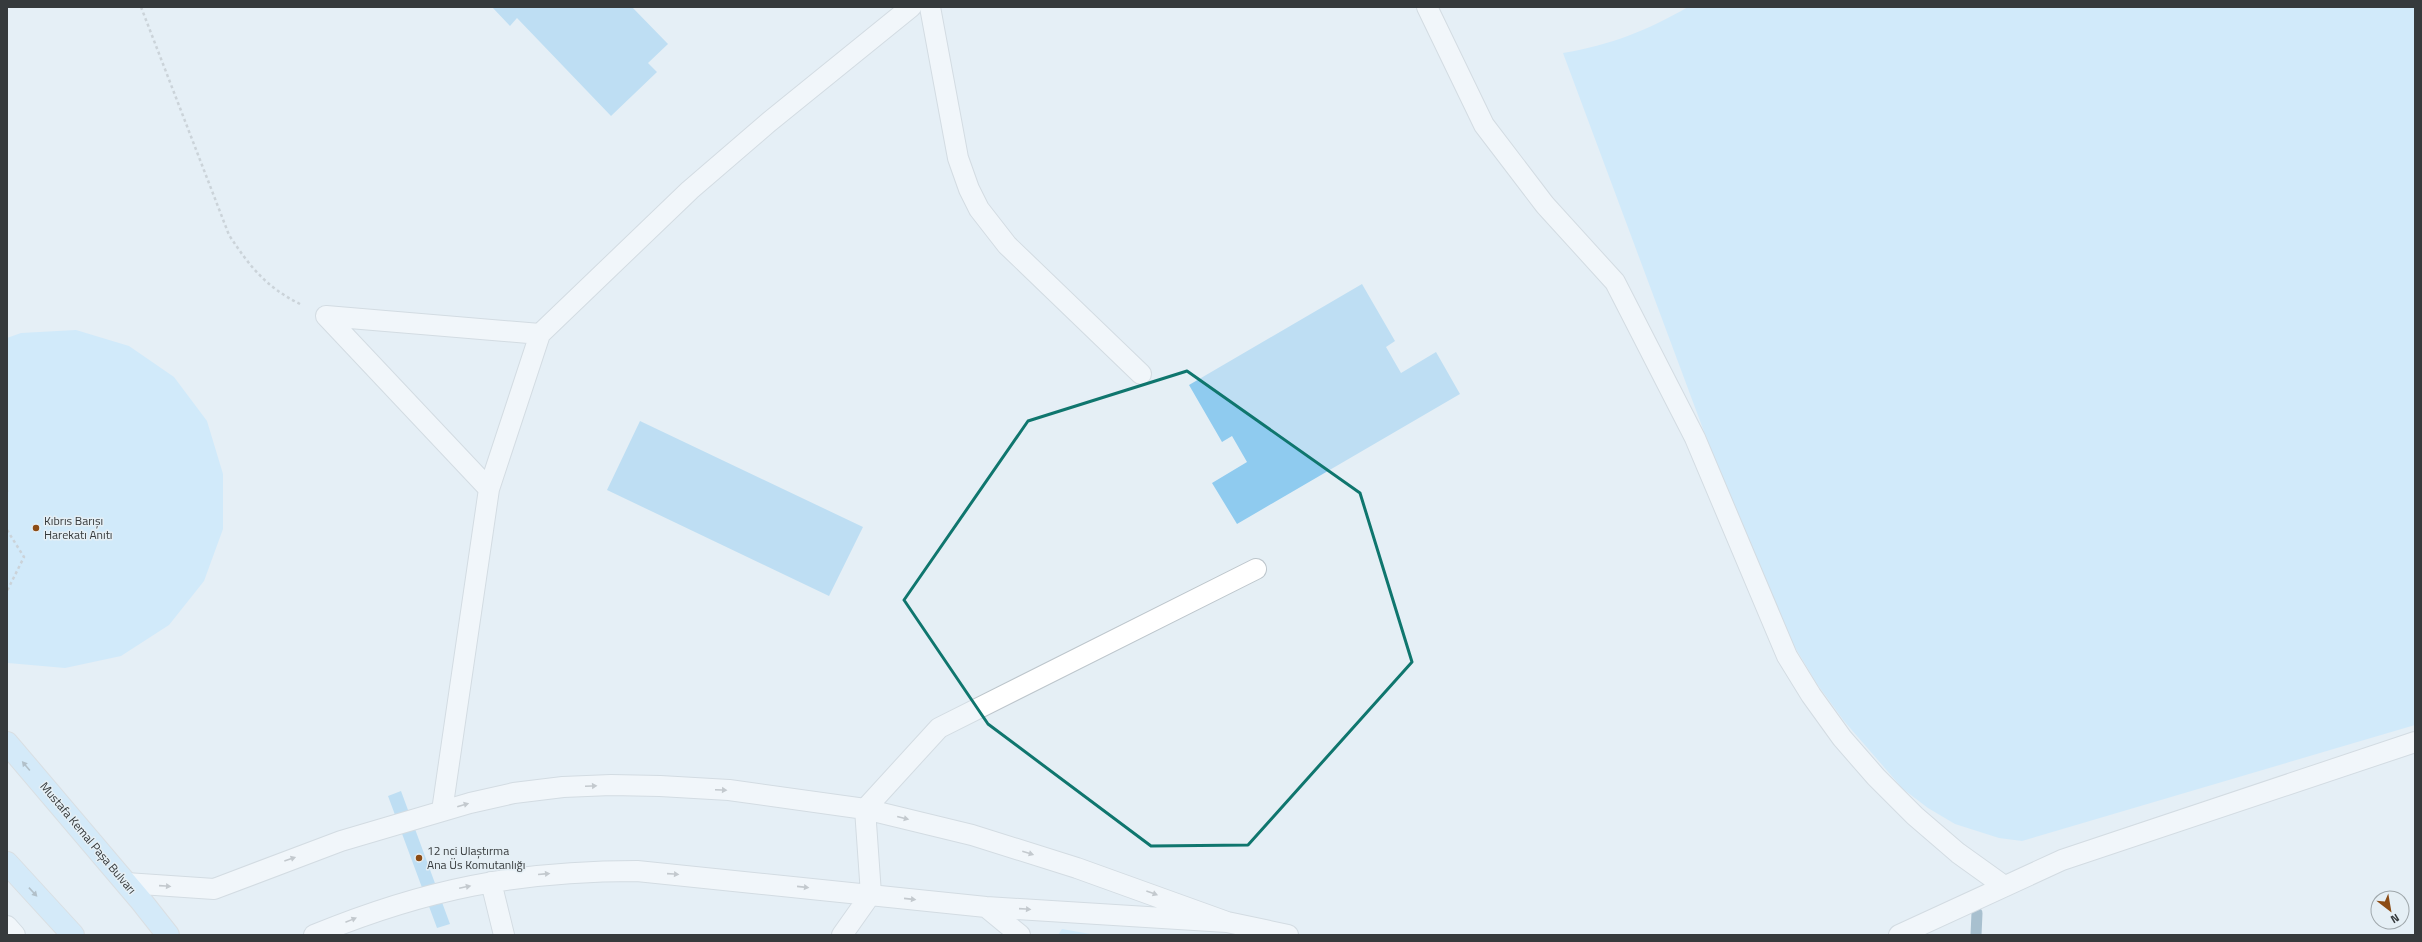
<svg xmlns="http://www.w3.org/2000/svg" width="2422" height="942" viewBox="0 0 2422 942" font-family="'Titillium Web',sans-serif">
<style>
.green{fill:#b8e4ff}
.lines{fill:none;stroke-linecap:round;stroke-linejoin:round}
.stream{stroke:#5d87a0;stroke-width:11}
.building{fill:#8fcbef}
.lane-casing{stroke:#bcc5cb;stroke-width:22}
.primary-casing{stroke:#cbcccc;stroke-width:24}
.path{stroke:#aab2b7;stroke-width:2.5;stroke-dasharray:3 3;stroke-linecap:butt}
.lane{stroke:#fff;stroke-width:20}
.primary{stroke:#bee5fd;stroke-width:22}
.oneway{fill:#738793}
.oneway2{fill:#9a9c9e}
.marked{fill:none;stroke:#0f766e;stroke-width:3;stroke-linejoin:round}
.poi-dot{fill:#8c4c15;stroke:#e5eff5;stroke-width:1.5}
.labels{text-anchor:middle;stroke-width:3;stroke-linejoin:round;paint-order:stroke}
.poi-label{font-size:12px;fill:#363a3c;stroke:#e5eff5;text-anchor:start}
.street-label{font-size:12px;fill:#363a3c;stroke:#e5eff5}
</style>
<rect width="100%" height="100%" fill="#e5eff5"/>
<!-- green -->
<path class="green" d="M1688 7H2415V725L2022 841 1999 838 1955 824 1928 808 1903 789 1844 721 1817 684 1790 639 1728 496 1563 53C1611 45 1646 31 1688 7Z
M76 330 129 346 174 377 207 421 223 474V529L204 581 169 625 121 656 65 668 8 663 7 338 21 333Z
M1062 929 1096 935H1058Z"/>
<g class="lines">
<!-- stream -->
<path class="stream" d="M1976 935 1977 913"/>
</g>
<!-- building -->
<path class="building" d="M492 7H632L668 44 648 63 657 72 611 116 517 18 510 26Z
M1362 284 1395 341 1386 347 1401 373 1436 352 1460 394 1237 524 1212 483 1247 462 1232 436 1222 442 1189 385Z
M640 421 863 527 829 596 607 490Z
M401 791 450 924 437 928 388 796Z"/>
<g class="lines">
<!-- lane casing -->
<g class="lane-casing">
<path id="lane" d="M930 7 958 158 969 189 979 209 1007 245 1141 374
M1427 7 1484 125 1545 205 1615 282 1695 438 1787 656 1811 695 1842 738 1876 777 1915 816 1958 853 2004 886
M326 316 489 489
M326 316 540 334
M442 811 489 489 540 334 690 190 769 122 911 7
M491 882 504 935
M126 883 214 889 341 841 470 803 514 793 563 787 611 785 660 786 729 790 865 809 972 835 1077 868 1227 922
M986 907 1020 935
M7 926 15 935
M314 935C426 889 517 871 637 871L986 907 1227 922 1288 935
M842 935 871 894 865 809 939 728 1256 569
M1899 935 2062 860 2415 742"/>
</g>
<!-- primary casing -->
<g class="primary-casing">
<path id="primary" d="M7 743 142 902 168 935
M7 863 73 935"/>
</g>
<!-- path -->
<path class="path" d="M141 7 229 235C250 267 266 287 300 304
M7 490V492
M7 530 24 557 7 591"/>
<!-- lane -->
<use href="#lane" class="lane"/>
<!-- primary -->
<use href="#primary" class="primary"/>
</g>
<!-- one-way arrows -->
<defs><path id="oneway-solid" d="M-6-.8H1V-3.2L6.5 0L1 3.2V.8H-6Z"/></defs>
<g class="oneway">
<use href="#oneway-solid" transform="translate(26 766) rotate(-130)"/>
<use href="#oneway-solid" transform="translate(33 892) rotate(47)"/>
</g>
<g class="oneway2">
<use href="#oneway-solid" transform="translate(591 786) rotate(-3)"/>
<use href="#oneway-solid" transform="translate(721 790) rotate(3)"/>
<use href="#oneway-solid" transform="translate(463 805) rotate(-16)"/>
<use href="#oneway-solid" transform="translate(903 818) rotate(14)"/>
<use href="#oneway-solid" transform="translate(1028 853) rotate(17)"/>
<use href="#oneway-solid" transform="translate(290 859) rotate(-19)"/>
<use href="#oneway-solid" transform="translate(544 874) rotate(-5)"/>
<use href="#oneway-solid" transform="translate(673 874) rotate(4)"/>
<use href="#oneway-solid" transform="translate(165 886) rotate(4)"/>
<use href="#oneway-solid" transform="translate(465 887) rotate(-12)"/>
<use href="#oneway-solid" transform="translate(803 887) rotate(6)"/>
<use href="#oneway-solid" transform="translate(1152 893) rotate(20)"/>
<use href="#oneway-solid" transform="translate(910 899) rotate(6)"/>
<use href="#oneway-solid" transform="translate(1025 909) rotate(4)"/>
<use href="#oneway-solid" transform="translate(351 920) rotate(-22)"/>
</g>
<!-- marked area -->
<path d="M0 0H2422V942H0ZM1187 371 1360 493 1412 662 1248 845 1151 846 988 724 904 600 1028 421Z" fill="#e5eff5" fill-opacity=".55" fill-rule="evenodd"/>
<path class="marked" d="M1187 371 1360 493 1412 662 1248 845 1151 846 988 724 904 600 1028 421Z"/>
<!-- markers -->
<g class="poi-dot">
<circle cx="36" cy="528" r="4"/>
<circle cx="419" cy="858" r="4"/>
</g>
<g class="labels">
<!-- poi labels -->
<g class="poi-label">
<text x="44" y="525">Kıbrıs Barışı<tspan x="44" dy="14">Harekatı Anıtı</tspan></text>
<text x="427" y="855">12 nci Ulaştırma<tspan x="427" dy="14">Ana Üs Komutanlığı</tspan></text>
</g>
<!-- street labels -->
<g class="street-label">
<text transform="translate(88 838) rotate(50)" y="4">Mustafa Kemal Paşa Bulvarı</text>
</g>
</g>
<!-- border -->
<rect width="2422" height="942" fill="none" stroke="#363a3c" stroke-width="16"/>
<!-- north arrow -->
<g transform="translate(2390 910) rotate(149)"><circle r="19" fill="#e5eff5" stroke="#9fa7ab"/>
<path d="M0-3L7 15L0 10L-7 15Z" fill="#8c4c15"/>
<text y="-6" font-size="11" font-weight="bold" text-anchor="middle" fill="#363a3c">N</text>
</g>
</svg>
